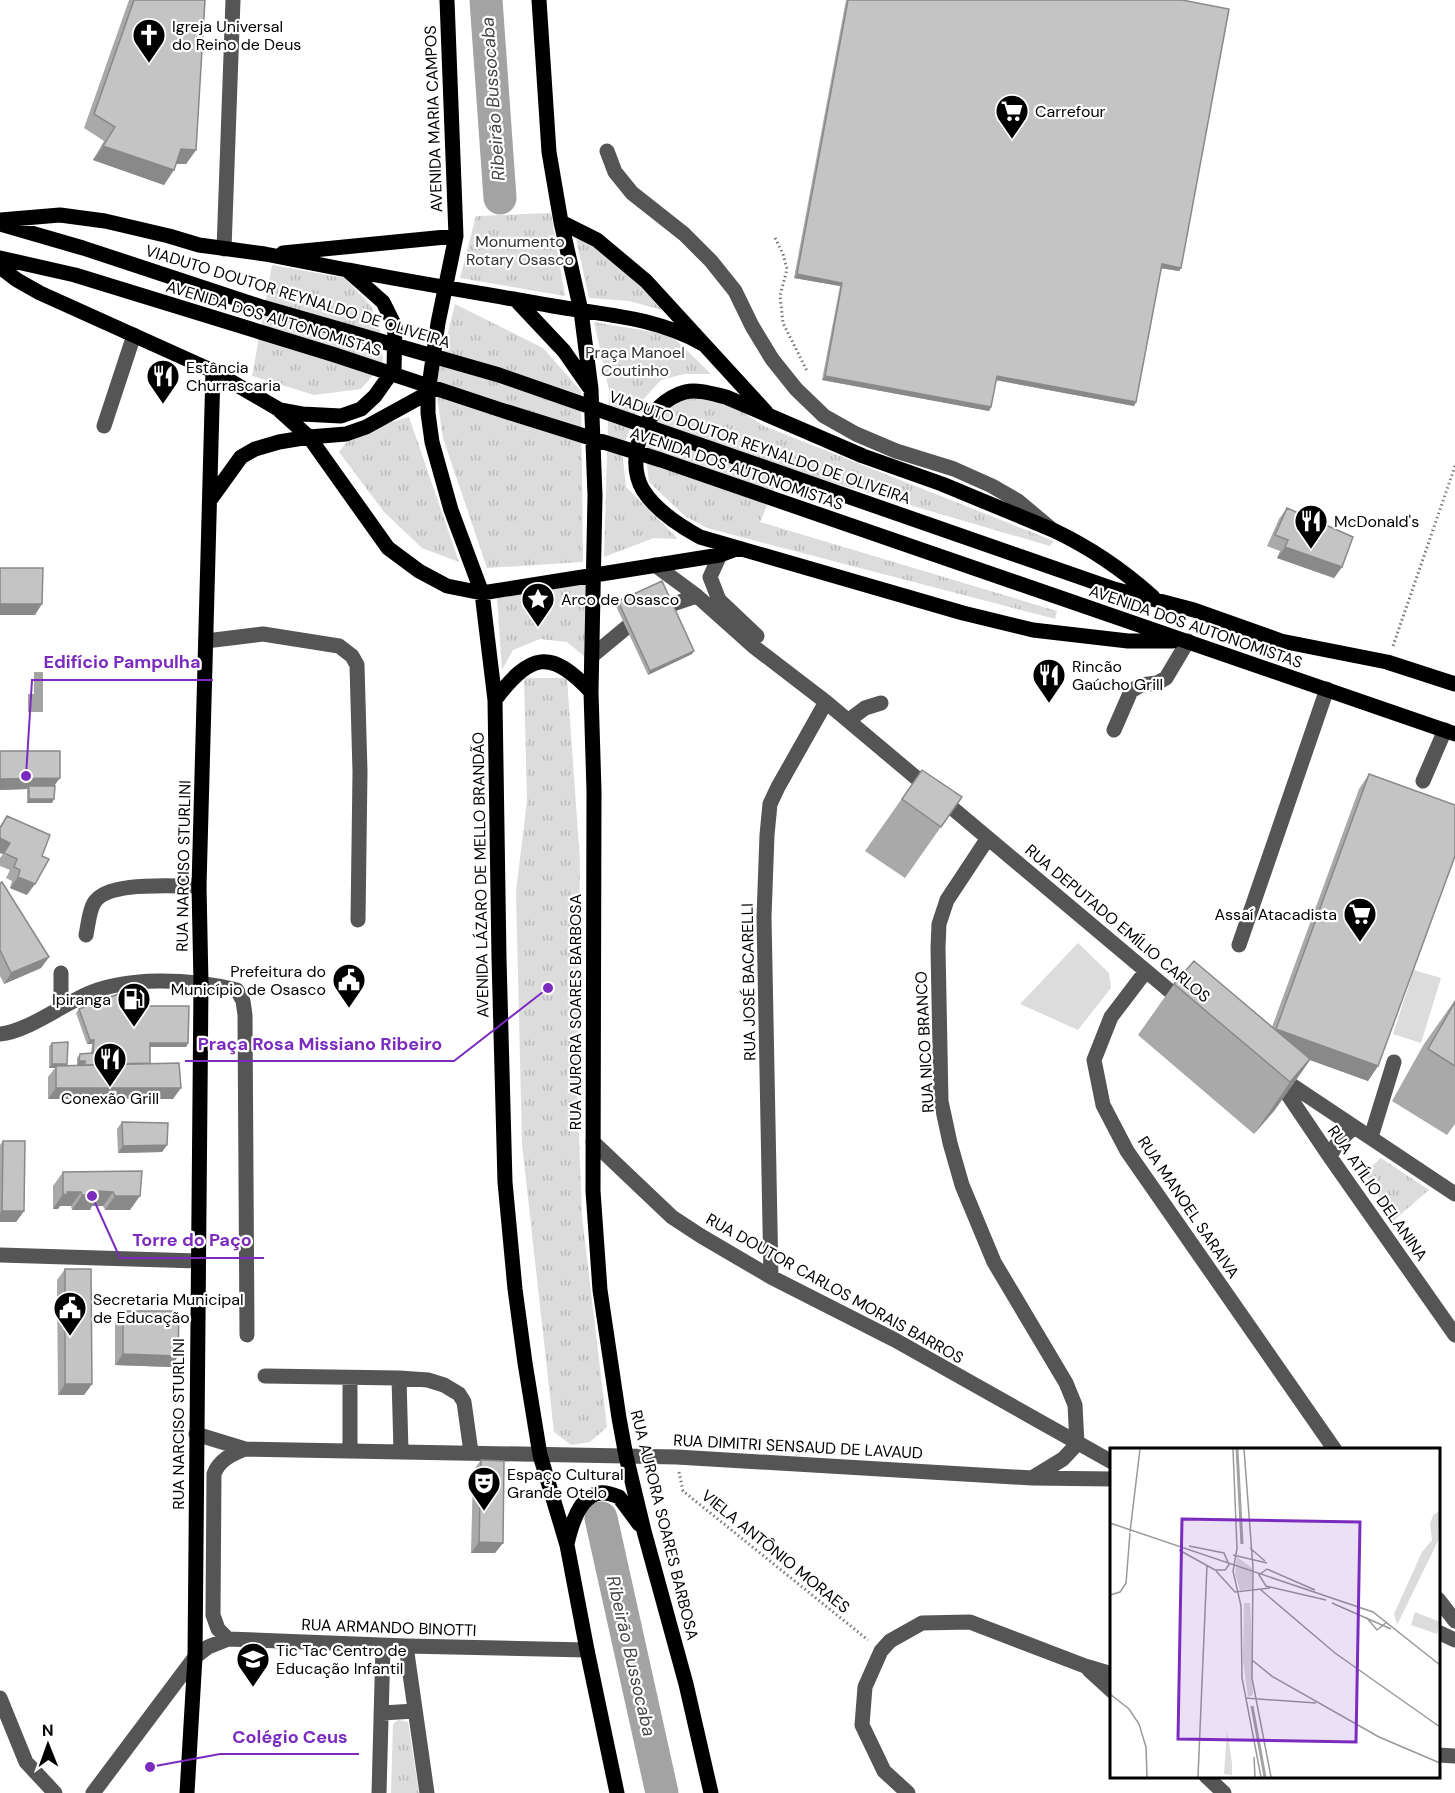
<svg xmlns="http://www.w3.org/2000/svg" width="1455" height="1793" viewBox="0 0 1455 1793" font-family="'DM Sans',sans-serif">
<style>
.grass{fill:#dcdcdc}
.park{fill:url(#park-tufts)}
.water{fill:#a3a3a3}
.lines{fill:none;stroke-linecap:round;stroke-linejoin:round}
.river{stroke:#a3a3a3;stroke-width:33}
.path{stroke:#777;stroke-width:3;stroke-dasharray:1.5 3;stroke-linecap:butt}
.minor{stroke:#555;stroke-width:15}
.major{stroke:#000;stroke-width:15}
.wall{fill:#a9a9a9}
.shaded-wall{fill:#898989}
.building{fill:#c4c4c4;stroke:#898989;stroke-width:1.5}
.labels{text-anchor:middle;stroke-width:4.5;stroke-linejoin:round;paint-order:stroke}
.poi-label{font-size:16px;fill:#000;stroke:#fff;text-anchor:start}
.street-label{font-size:16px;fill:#000;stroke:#fff}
.park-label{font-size:16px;fill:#333;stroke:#fff}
.water-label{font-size:18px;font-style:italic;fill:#444;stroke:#fff}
.inset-river{fill:none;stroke:#a3a3a3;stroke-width:3}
.inset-road{fill:none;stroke:#999;stroke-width:1.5}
.view{fill:#7b2cbf;fill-opacity:0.15;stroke:#7b2cbf;stroke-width:3}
.inset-edge{fill:none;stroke:#000;stroke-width:3}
.leader{fill:none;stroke:#7b2cbf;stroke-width:2}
.callout-dot{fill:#7b2cbf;stroke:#fff;stroke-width:2}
.callout-label{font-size:18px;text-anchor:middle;font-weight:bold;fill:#7b2cbf;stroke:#fff;stroke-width:4.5;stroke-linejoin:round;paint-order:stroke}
</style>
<defs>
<pattern id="park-tufts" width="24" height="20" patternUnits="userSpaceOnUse" patternTransform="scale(1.5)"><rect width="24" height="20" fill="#dcdcdc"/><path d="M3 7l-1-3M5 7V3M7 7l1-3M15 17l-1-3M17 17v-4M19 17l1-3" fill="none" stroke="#bbb"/></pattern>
</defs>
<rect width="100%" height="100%" fill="#fff"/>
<!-- grass -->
<path class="grass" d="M1078 943 1109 973 1111 988 1078 1030 1020 1004Z
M1414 970 1441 978 1421 1043 1393 1034Z"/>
<!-- park -->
<path class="park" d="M551 213 565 296 460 278 476 216Z
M576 239 591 242 621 266 666 311 629 301 589 298Z
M272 265 345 278 371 306 380 328 383 364 361 389 314 395 252 376Z
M455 304 543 348 581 391 583 562 487 568 443 438 435 385Z
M594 322 671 335 711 374H684L661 380 641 402 622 449 626 487 678 539 654 538 604 557 609 390Z
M719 397 764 426 1054 541 1050 546 783 468 760 522 1057 611 1055 619 707 528 685 516 649 482 645 451 659 416 674 399Z
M409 417 459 562 422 548 384 512 339 452 349 439 385 424Z
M588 580 584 656 567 642 540 639 513 650 502 670 497 598Z
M524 678H567L580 861 577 1085 582 1216 607 1427 590 1442 571 1445 554 1432 522 1144 516 891 527 801Z
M1381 1158 1429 1190 1393 1221 1364 1173Z
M398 1720 408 1722 419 1793H391L393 1724Z"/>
<!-- water -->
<path class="water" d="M34 672H43V712H28V694H34Z"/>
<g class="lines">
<!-- river -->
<path class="river" d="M486 0 500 198
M601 1518 662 1793"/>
<!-- path -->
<path class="path" d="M775 238 783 254 787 269 780 296 783 323 807 371
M1393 646 1455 466
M679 1472 683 1491 868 1640"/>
<!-- minor -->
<path class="minor" d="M607 151 615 172 632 193 684 234 711 261 735 291 752 326 772 359 796 389 824 416 856 434 896 451 954 469 992 486 1018 501 1049 527
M224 249 233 0
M104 426 134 335
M720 555 710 577 719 600 757 636
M655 565 697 596 753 646 826 702 1183 1002
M206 641 263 634 339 646 352 656 357 665 360 772 358 920
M592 656 627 627 652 611 697 596
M849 720 865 708 881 703
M1114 730 1131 691 1141 685 1157 683 1166 678 1188 641
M1423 781 1445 730
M988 838 947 900 939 924 938 948 941 1101 950 1143 962 1185 994 1262 1066 1383 1075 1405 1077 1444
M86 935C88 926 89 911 94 903 107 880 175 887 199 886
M1239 945 1327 689
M1146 971 1111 1017 1094 1060 1103 1105 1127 1151 1335 1450
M61 973V1008
M0 1034C25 1032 60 1007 83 996 126 975 191 979 237 990L243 1001 245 1015 247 1335
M1275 1074 1455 1194
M1278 1080 1330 1157 1455 1335
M1371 1137 1394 1062
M593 1142 672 1217 701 1236 771 1277 895 1340 1112 1462
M1330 1157 1337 1143 1354 1127
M0 1255 198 1261
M771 1277 764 917 767 835 770 804 778 787 826 702
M265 1376 399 1378 428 1380 444 1385 459 1394 464 1402 471 1452
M350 1378V1450
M399 1378 401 1451
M196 1434 245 1449 677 1457 1032 1478 1112 1479
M1032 1478 1063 1459 1077 1444
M1438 1599 1455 1621
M1438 1632 1455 1640
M228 1639 218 1629 213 1615 214 1474C219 1460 232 1454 245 1449
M406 1646 427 1793
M1089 1670 1112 1691
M0 1698 26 1762 55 1793
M382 1713 415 1711
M1438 1755 1455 1756
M1206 1776 1224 1793
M93 1793 195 1657 208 1647 228 1639 406 1646 587 1650
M379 1793 383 1646
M908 1793 884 1771 862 1725 865 1687 881 1651 890 1641 922 1623 970 1622 1085 1666 1112 1674"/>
<!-- major -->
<path class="major" d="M447 0 456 236 438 323 428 393V413L432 442 451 510 482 593 495 700 499 958 505 1182 515 1289 525 1363 540 1455 567 1545 587 1650 617 1793
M539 0 549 152 561 222 581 311 591 389 595 496 591 692 594 791 593 1191 600 1290 619 1418 626 1456 644 1531 686 1684 711 1793
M0 220 60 215 105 221 169 236 199 245 265 254 347 270 383 302 395 326 394 369 375 396 361 409 341 416 302 414 280 410 213 371 40 293 17 280 0 267
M561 222 597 240 646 281 766 412
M0 224 83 248 262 307 499 375 1114 589 1194 610 1281 641 1387 662 1455 684
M283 253 456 236
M0 258 75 275 335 355 501 410 661 460 1455 734
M349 270C417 283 485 294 553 306 605 315 656 317 703 344
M515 299 564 351 589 387
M280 411 309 437 388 548 419 571 447 586 482 593 720 555 739 548
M210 500 241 457 255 449 279 442 309 437 346 434 366 427 428 393
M1153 597C1123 570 1089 547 1053 530L942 484 863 456 726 397C713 394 698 389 685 392 647 402 623 456 643 490 656 511 680 526 700 537L963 613 1033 630 1128 641H1173
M495 700C530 653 551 648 591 692
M567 1544C571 1526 579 1496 600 1493 606 1492 614 1495 619 1497L639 1524
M187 1793 195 1657 201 984 199 886 213 371"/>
</g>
<!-- wall -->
<path class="wall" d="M129 0H205L196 150 186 164H176L164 185 93 160 104 141 84 128Z
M846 0H1182L1181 268 1179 271 1161 268 1136 402 1134 406 996 380 991 407 989 411 822 380 840 286 794 278Z
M1287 508 1342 567 1334 578 1277 558 1280 551 1267 546 1279 519Z
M618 601 694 651 692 654 648 675 615 604Z
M0 751 55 786 52 803H27V789L0 790Z
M922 770 962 797 905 878 865 851Z
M1369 774 1378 1066 1368 1081 1310 1060 1274 1111 1254 1134 1138 1035 1174 984 1272 1027 1359 789Z
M7 816 27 895 10 888 12 881 6 878 10 870 0 866V858L3 854 0 853V826Z
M0 883 49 957 41 968 4 984 0 976Z
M1455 1000V1124L1447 1135 1392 1101 1424 1044Z
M146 1006 188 1043 186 1047H150V1063L173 1099H48V1077L55 1068H49V1046L52 1043 67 1064 66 1066 83 1065H77V1058L80 1054 91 1053 92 1044H87L76 1013 79 1009Z
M122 1122 167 1145 162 1152 118 1153 117 1129Z
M3 1141 24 1211 16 1222H0V1145Z
M142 1171 130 1210H105L103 1206H92L90 1210H72L71 1206H60L58 1209H53V1186L63 1172Z
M65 1269 92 1384 84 1395H58L57 1280Z
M123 1311 178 1356 171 1367 115 1365V1322Z
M481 1460 503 1543 495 1553H471L473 1471Z"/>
<!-- shaded-wall -->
<path class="shaded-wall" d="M103 146 174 170 164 185 93 160Z
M181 149 196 150 186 164H170Z
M1162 264 1181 268 1179 271 1159 268Z
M797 274 842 283 840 286 794 278Z
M825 376 991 407 989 411 822 380Z
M997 376 1136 402 1134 406 995 380Z
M1285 547 1342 567 1334 578 1277 558Z
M0 604H42L35 615H0Z
M694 651 692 654 648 675 650 671Z
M60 778 52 789 29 786 27 789 0 790V779Z
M29 799H54L52 803H27Z
M0 838 10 843 3 854 0 853Z
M18 877 35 884 27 895 10 888Z
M49 957 41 968 4 984 11 973Z
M1276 1029 1378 1066 1368 1081 1310 1060 1274 1111 1254 1134 1290 1082 1265 1044Z
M90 1040H94L92 1044H87Z
M150 1043H188L186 1047H147Z
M79 1061H85L83 1065H77Z
M52 1064H67L65 1068 56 1066 55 1068H49Z
M56 1088H181L173 1099H48Z
M167 1145 162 1152 118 1153 123 1146Z
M99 1191 113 1192 103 1206H92L90 1210H72L82 1195Z
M67 1192H81L71 1206H60L58 1209H53L63 1194Z
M115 1196H140L130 1210H105Z
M2 1211H24L16 1222H0V1213Z
M123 1354 178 1356 171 1367 115 1365Z
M65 1384H92L84 1395H58Z
M479 1542 503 1543 495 1553H471Z"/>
<!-- building -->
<path class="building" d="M134 0H205L196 150 181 149 174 170 103 146 115 127 94 114Z
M848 0H1182L1229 9 1181 268 1162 264 1136 402 997 376 991 407 825 376 842 283 797 274Z
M1287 508 1353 537 1342 567 1285 547 1288 540 1275 535Z
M0 568H43L42 604H0Z
M662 581 694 651 650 671 618 601Z
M0 751H60V778L0 779Z
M922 770 962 797 941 827 902 799Z
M1369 774 1455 805V856L1378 1066 1276 1029Z
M29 786H55L54 799H29Z
M7 816 50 835 42 856 49 859 35 884 18 877 20 870 14 867 17 859 4 853 10 843 0 838V828Z
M2 882 49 957 11 973 0 950V883Z
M1194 961 1310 1059 1290 1082 1174 984Z
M139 986 146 1006H189L188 1043H150V1063L85 1065V1061H79L80 1054 93 1053 94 1040H90L79 1009Z
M1455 1002V1066L1428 1049Z
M68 1042 67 1064H52V1043Z
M179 1063 181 1088H56V1066Z
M122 1122 168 1123 167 1145 123 1146Z
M3 1141H25L24 1211H2Z
M142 1171 140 1196H115L113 1192 99 1191 100 1195H82L81 1192H67L68 1195 63 1194V1172Z
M65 1269H91L92 1384H65Z
M123 1311H179L178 1356 123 1354Z
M481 1460 504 1461 503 1543 479 1542Z"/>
<!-- icons -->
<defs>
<g id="church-pin" transform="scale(1.725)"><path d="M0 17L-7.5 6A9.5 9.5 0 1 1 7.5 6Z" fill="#000" stroke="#fff"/><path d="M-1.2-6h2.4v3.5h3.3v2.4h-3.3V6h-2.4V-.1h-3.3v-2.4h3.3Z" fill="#fff"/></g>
<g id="supermarket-pin" transform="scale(1.725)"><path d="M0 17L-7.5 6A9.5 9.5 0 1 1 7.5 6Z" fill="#000" stroke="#fff"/><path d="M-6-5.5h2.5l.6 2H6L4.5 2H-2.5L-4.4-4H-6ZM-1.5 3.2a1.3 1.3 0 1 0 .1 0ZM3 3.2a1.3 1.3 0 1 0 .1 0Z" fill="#fff"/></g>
<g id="restaurant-pin" transform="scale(1.725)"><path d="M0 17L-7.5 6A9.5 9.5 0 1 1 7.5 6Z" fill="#000" stroke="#fff"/><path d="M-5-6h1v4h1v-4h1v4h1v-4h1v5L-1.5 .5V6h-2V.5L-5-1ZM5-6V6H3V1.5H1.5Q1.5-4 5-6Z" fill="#fff"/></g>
<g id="sight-pin" transform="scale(1.725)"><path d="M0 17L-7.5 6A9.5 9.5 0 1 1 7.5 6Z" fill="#000" stroke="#fff"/><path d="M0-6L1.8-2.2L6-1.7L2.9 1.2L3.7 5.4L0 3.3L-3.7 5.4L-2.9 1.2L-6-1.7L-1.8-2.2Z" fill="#fff"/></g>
<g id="civic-pin" transform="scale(1.725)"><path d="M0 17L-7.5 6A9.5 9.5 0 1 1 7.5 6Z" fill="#000" stroke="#fff"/><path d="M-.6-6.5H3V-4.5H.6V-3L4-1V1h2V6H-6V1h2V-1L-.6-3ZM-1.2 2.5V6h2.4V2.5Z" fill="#fff"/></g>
<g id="fuel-pin" transform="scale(1.725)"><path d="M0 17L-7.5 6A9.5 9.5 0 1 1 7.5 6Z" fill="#000" stroke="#fff"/><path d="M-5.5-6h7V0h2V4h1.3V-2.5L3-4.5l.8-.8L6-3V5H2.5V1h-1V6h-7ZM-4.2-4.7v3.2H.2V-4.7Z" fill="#fff"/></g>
<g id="theatre-pin" transform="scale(1.725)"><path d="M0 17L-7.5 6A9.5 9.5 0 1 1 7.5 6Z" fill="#000" stroke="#fff"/><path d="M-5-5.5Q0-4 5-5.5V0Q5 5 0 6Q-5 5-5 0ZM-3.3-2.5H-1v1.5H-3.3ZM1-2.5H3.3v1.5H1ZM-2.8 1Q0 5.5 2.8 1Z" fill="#fff"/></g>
<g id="school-pin" transform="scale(1.725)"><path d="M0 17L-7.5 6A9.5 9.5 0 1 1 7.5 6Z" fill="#000" stroke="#fff"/><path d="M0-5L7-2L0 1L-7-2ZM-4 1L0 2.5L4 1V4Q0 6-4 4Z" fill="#fff"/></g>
</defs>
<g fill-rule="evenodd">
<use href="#church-pin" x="149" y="35"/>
<use href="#supermarket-pin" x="1012" y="111"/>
<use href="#restaurant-pin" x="163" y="376"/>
<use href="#restaurant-pin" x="1311" y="521"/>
<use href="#sight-pin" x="538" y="599"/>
<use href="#restaurant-pin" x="1049" y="675"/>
<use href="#supermarket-pin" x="1360" y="914"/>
<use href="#civic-pin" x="349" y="980"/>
<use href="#fuel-pin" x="134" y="999"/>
<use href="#restaurant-pin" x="110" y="1059"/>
<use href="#civic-pin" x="70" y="1308"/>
<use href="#theatre-pin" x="484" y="1483"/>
<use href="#school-pin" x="253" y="1659"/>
</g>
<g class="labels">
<!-- poi labels -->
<g class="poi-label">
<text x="172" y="32">Igreja Universal<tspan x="172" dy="18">do Reino de Deus</tspan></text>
<text x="1035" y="117">Carrefour</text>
<text x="186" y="373">Estância<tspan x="186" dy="18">Churrascaria</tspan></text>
<text x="1334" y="527">McDonald's</text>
<text x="561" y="605">Arco de Osasco</text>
<text x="1072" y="672">Rincão<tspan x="1072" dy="18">Gaúcho Grill</tspan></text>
<text x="1337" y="920" text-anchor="end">Assaí Atacadista</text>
<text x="326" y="977" text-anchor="end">Prefeitura do<tspan x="326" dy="18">Município de Osasco</tspan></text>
<text x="111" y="1005" text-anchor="end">Ipiranga</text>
<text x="110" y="1104" text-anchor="middle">Conexão Grill</text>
<text x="93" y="1305">Secretaria Municipal<tspan x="93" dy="18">de Educação</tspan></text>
<text x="507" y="1480">Espaço Cultural<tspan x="507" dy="18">Grande Otelo</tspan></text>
<text x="276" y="1656">Tic Tac Centro de<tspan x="276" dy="18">Educação Infantil</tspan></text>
</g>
<!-- street labels -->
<g class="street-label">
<text transform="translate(433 119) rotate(-92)" y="6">AVENIDA MARIA CAMPOS</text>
<text transform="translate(298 296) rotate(17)" y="6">VIADUTO DOUTOR REYNALDO DE OLIVEIRA</text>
<text transform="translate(274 318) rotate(17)" y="6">AVENIDA DOS AUTONOMISTAS</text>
<text transform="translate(760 447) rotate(19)" y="6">VIADUTO DOUTOR REYNALDO DE OLIVEIRA</text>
<text transform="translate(737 468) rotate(19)" y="6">AVENIDA DOS AUTONOMISTAS</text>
<text transform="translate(1196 626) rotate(19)" y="6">AVENIDA DOS AUTONOMISTAS</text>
<text transform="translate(183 866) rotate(-89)" y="6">RUA NARCISO STURLINI</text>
<text transform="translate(480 875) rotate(-91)" y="6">AVENIDA LÁZARO DE MELLO BRANDÃO</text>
<text transform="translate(1118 923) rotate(40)" y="6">RUA DEPUTADO EMÍLIO CARLOS</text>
<text transform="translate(748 982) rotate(-91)" y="6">RUA JOSÉ BACARELLI</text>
<text transform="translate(575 1012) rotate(-90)" y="6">RUA AURORA SOARES BARBOSA</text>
<text transform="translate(924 1042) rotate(-93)" y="6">RUA NICO BRANCO</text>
<text transform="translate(1378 1193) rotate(55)" y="6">RUA ATÍLIO DELANINA</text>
<text transform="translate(1189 1207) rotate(56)" y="6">RUA MANOEL SARAIVA</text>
<text transform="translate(835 1288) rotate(29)" y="6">RUA DOUTOR CARLOS MORAIS BARROS</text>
<text transform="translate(178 1424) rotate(-90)" y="6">RUA NARCISO STURLINI</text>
<text transform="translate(798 1446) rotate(3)" y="6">RUA DIMITRI SENSAUD DE LAVAUD</text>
<text transform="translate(665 1525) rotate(76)" y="6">RUA AURORA SOARES BARBOSA</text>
<text transform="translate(776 1551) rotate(39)" y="6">VIELA ANTÔNIO MORAES</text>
<text transform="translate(389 1627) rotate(2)" y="6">RUA ARMANDO BINOTTI</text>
</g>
<!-- park labels -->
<g class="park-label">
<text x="520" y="247">Monumento<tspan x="520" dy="18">Rotary Osasco</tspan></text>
<text x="635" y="358">Praça Manoel<tspan x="635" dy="18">Coutinho</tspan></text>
</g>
<!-- water labels -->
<g class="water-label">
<text transform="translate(493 99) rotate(-94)" y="6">Ribeirão Bussocaba</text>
<text transform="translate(631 1656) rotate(77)" y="6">Ribeirão Bussocaba</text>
</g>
</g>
<!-- overview -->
<g transform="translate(1110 1448)">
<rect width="330" height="330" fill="#fff"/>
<path d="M330 63 328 93 287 177 284 166 312 104 322 92 320 76 323 67ZM305 164 330 174 327 186 301 177Z" fill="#dcdcdc"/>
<path d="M127 109 142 120V141L130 142 125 126ZM134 155H140L141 178 143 247 138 249 133 212ZM117 283 122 315V327L114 326Z" fill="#dcdcdc"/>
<path class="inset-river" d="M127 1 132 96M142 258 155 329"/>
<path class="inset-road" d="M123 1 127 101 123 123 131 158 132 230 151 329M134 1 143 120 142 230 161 329M0 75 263 164 330 217M20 84 30 1M140 100 155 113M69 102 105 122H115L119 117 114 105 79 98M123 107 157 115M106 123 125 144 160 140M151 142 225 205 330 279M205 142 157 121 149 127 156 138 216 152M0 147 10 144 16 135 20 85M222 155 281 181M256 169 267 182 277 174M142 212 163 229 269 289 330 315M0 246 19 261 29 276 36 299 37 329M135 250 206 255M144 309 145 329M88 329 97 117"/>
<path class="view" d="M72 71 250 74 246 294 68 291Z"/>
<rect width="330" height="330" class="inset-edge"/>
</g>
<!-- callouts -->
<path class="leader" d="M26 776L32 680H213M548 988L454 1061H185M92 1196L120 1258H264M150 1767L220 1754H359"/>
<g class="callout-dot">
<circle cx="26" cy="776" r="6"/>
<circle cx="548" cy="988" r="6"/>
<circle cx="92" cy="1196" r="6"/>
<circle cx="150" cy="1767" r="6"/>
</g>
<g class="callout-label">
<text x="122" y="668">Edifício Pampulha</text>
<text x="320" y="1050">Praça Rosa Missiano Ribeiro</text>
<text x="192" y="1246">Torre do Paço</text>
<text x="290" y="1743">Colégio Ceus</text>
</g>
<!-- north arrow -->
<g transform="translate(48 1745) rotate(359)" stroke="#ffffff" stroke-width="4.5" paint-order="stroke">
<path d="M0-4.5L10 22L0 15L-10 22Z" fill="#000000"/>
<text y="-9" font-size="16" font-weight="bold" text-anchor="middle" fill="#000000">N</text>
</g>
</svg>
